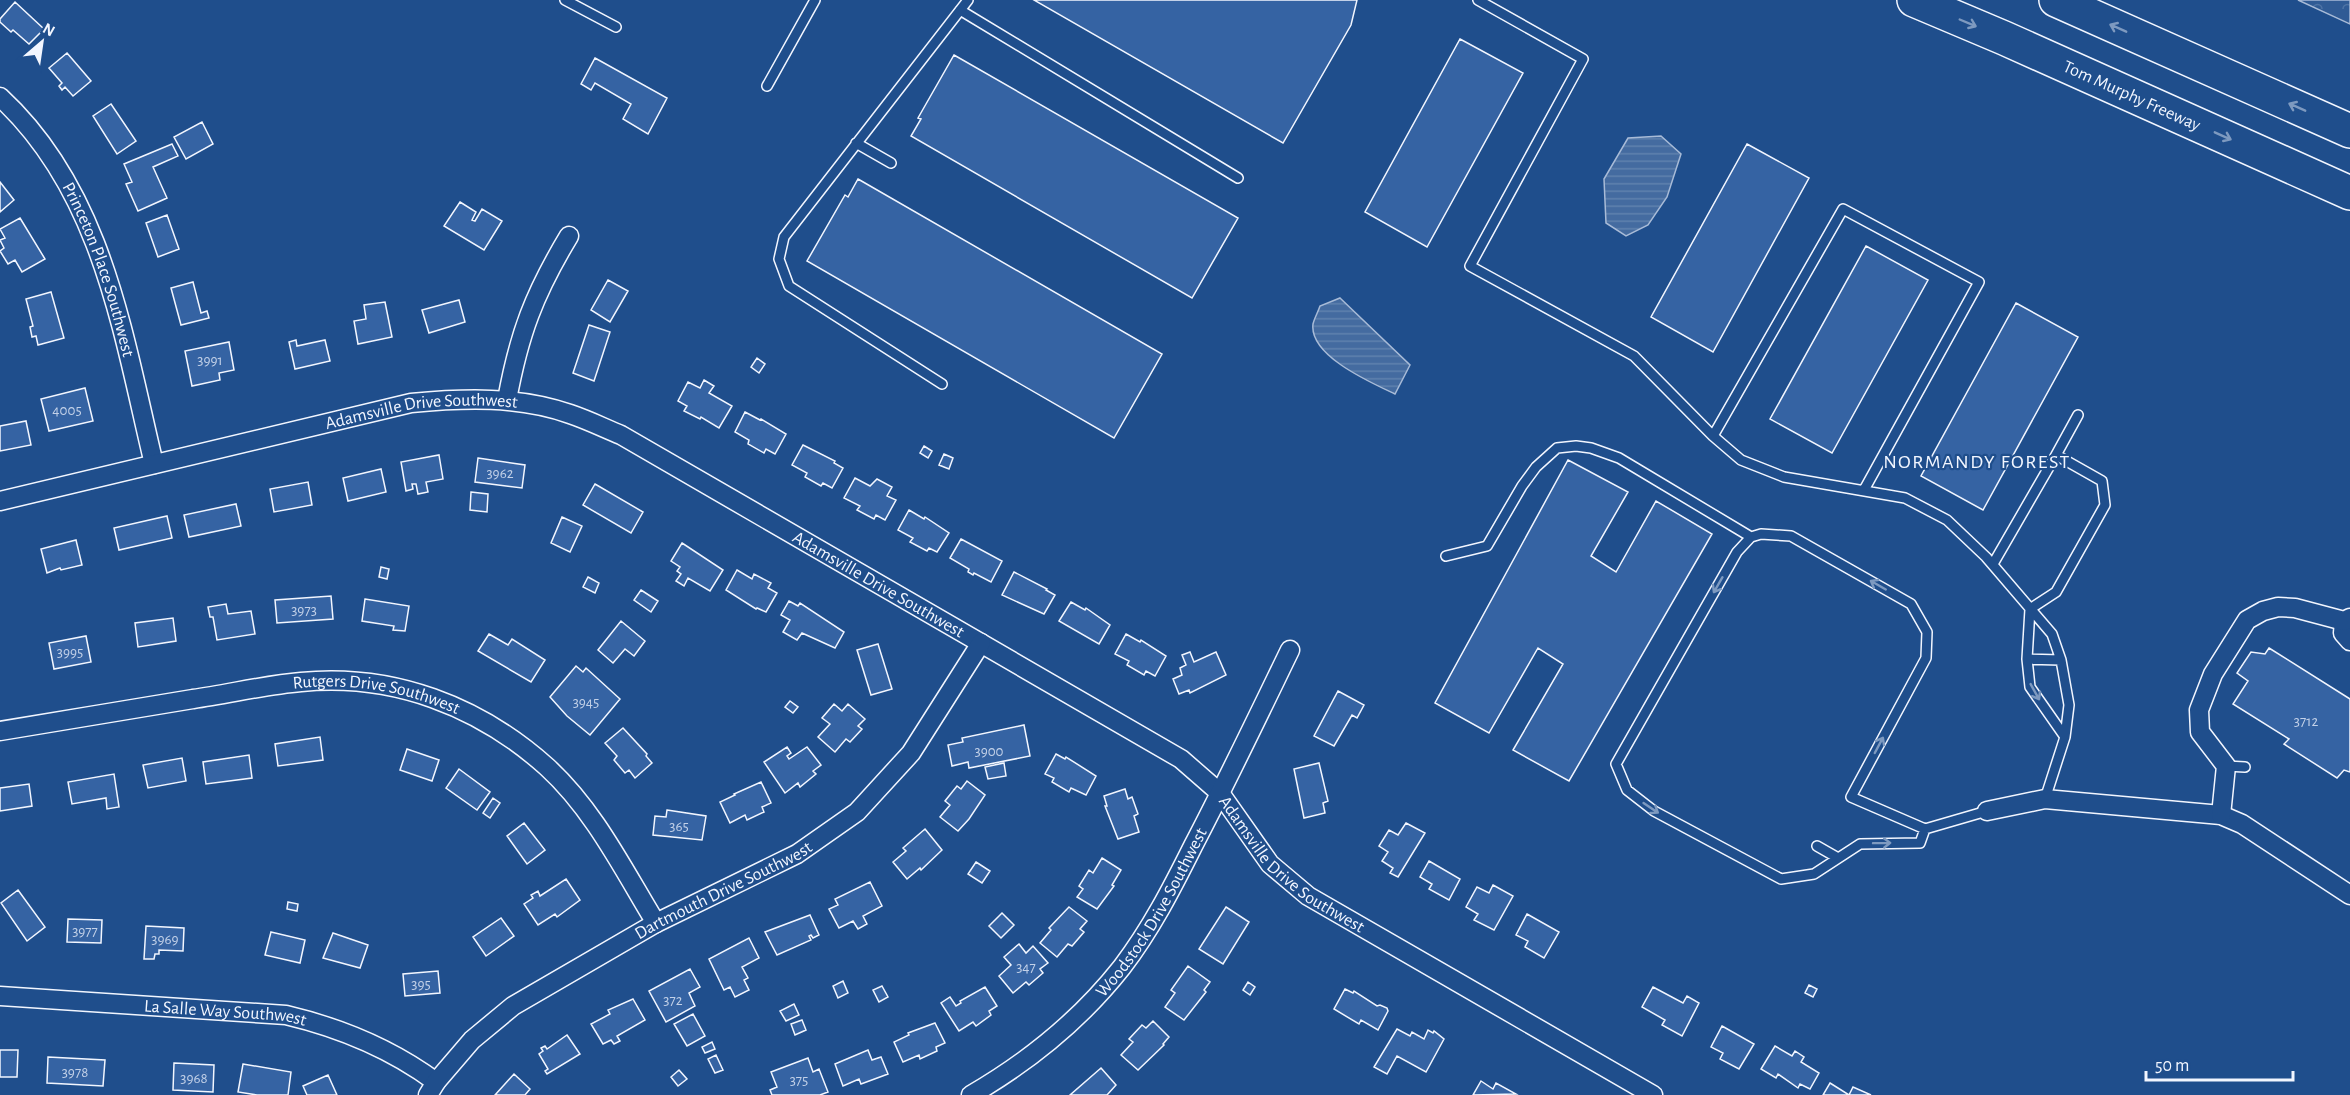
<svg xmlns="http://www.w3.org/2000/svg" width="2350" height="1095" viewBox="0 0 2350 1095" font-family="'Alegreya Sans',sans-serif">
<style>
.forest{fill:url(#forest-crowns);stroke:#a8bbd7;stroke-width:1.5}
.water{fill:url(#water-rules);stroke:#a8bbd7;stroke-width:1.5}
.building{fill:#3563a3;stroke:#f2f6ff;stroke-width:1.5}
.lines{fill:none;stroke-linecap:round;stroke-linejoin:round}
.lane-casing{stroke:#f2f6ff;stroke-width:12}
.street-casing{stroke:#f2f6ff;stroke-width:21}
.highway-casing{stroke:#f2f6ff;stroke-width:36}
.lane{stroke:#1f4e8c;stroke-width:9}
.street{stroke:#1f4e8c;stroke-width:18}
.highway{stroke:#1f4e8c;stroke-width:33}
.oneway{stroke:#7e9ac0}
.labels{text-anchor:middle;stroke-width:4.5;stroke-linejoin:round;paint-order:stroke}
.number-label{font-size:15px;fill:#c3d1e8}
.street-label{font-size:18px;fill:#f2f6ff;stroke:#1f4e8c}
.neighbourhood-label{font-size:20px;letter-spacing:1.5px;fill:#f2f6ff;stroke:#1f4e8c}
</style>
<defs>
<pattern id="forest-crowns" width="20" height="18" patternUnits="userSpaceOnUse" patternTransform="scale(1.5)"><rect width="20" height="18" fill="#305b95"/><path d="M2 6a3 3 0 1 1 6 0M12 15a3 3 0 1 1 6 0" fill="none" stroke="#4e73a5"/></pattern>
<pattern id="water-rules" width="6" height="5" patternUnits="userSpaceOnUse" patternTransform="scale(1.5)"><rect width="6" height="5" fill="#446ba0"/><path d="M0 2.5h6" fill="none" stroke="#5f81ae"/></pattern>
</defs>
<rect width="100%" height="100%" fill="#1f4e8c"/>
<!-- forest -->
<path class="forest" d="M2298 0H2350V24Z"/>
<!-- water -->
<path class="water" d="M1661 136 1681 154 1667 197 1648 225 1626 236 1606 223 1604 179 1628 138Z
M1340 298 1410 365 1395 394C1372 383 1309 356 1313 324 1314 319 1318 312 1320 306Z"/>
<!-- building -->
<path class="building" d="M1034 0H1357L1351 25 1283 143Z
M15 2 44 29 29 44 13 30 11 32 0 22V19Z
M1460 39 1523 73 1427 247 1365 212Z
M67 53 91 81 73 96 65 87 62 90 59 86 62 83 49 68Z
M954 55 1238 218 1192 298 911 136 921 119 918 118Z
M595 58 667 98 648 134 623 119 631 104 595 83 591 90 581 84Z
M111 104 136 141 117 154 93 116Z
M202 122 213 144 186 159 174 137Z
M172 144 178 156 153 167 167 198 138 211 126 184 132 182 124 164Z
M1747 144 1809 178 1713 352 1651 317Z
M858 179 1162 354 1114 438 807 261 845 195 848 197Z
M0 182 14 200 0 212Z
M460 202 476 212 472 220 475 221 482 209 502 221 484 250 444 226Z
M167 215 179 249 158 257 146 223Z
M20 218 45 259 22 272 15 260 8 264 0 251 4 248 0 240 5 238 0 229Z
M1866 246 1928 280 1832 453 1770 419Z
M608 280 628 291 610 322 591 310Z
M193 282 201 313 207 311 209 318 181 325 171 288Z
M51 292 64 338 38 345 36 336 32 337 30 327 33 326 26 299Z
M459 300 465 322 429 333 422 310Z
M385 302 392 337 358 344 354 321 366 319 364 305Z
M2016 303 2078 337 1983 510 1921 476Z
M589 325 610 332 594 381 573 373Z
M296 340 297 346 325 340 330 361 295 369 289 342Z
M229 342 234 370 219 373 220 380 192 386 185 351Z
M757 358 765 364 759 373 751 367Z
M704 380 714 386 709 393 732 406 719 428 701 417 700 419 684 411 687 406 678 401 688 382 700 388Z
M85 388 93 421 49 431 41 399Z
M745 412 760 420 761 419 786 434 775 454 766 449 764 453 748 444 749 440 735 432Z
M26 421 31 445 0 451V426Z
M803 445 835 461 834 463 843 468 832 488 823 483 821 486 805 477 807 473 792 465Z
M924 446 932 451 928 458 920 453Z
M944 454 953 458 949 469 939 465Z
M439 455 443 479 426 482 428 492 418 494 416 484H412L413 489 406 491 401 462Z
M478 458 525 465 522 488 475 482Z
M1568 460 1628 492 1591 556 1616 572 1656 501 1712 534 1569 781 1513 750 1563 664 1538 648 1489 733 1435 703Z
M381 469 386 492 348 501 343 478Z
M855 478 870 486 877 479 892 487 887 496 896 500 885 520 876 515 874 519 857 510 860 506 844 498Z
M308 482 312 505 274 512 270 489Z
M595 484 643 512 631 533 583 505Z
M471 492 488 494 487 512 470 510Z
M236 504 241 526 189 537 184 515Z
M909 510 924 519 925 517 949 533 937 552 929 548 927 551 910 542 913 538 898 530Z
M167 516 172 538 119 550 114 528Z
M562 517 582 526 570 552 551 543Z
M961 539 1002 561 991 582 974 573 973 575 968 572 969 569 950 558Z
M76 540 82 565 61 570 60 568 47 573 41 549Z
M682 543 723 570 710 591 688 578 684 586 676 581 681 574 677 571 680 567 671 561Z
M381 567 389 569 387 579 379 577Z
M737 570 752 579 754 574 771 583 768 588 777 593 766 612 757 608 756 609 726 590Z
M1014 572 1047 589 1046 590 1055 595 1044 614 1002 595Z
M588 577 599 583 595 593 583 587Z
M641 590 658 601 651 612 634 600Z
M331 596 333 619 277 623 275 600Z
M365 599 409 606 405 631 393 630 394 626 362 621Z
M789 601 798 606 800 603 844 632 835 648 802 633 797 640 783 632 790 620 781 615Z
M1071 602 1085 610 1086 608 1110 625 1099 644 1059 621Z
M226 604 228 614 251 611 255 634 217 640 213 617H210L208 607Z
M173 618 176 641 138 647 135 623Z
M621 621 645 641 634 656 625 649 613 663 598 650Z
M489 634 508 645 512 639 545 660 531 682 478 651Z
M1126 634 1140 642 1141 640 1166 656 1155 676 1146 671 1144 675 1127 665 1129 661 1115 654Z
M86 636 91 662 54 669 49 643Z
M878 644 892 689 871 695 857 650Z
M2269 648 2350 699V772L2344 770 2337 778 2284 744 2289 739 2233 704 2248 681 2237 673 2251 652 2265 654Z
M1190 652 1194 662 1216 652 1226 675 1190 693 1189 690 1179 694 1173 679 1182 675 1180 668 1186 665 1182 655Z
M576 666 583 672 586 668 620 699 590 735 567 716 550 697Z
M1338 691 1364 705 1357 718 1352 715 1334 746 1314 736Z
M790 701 798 707 793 713 785 707Z
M834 704 842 711 848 704 865 719 858 726 862 729 850 742 846 739 835 752 818 737 830 724 822 718Z
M1024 725 1030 756 969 768 968 762 952 766 948 745 963 742 962 738Z
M623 728 647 754 646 756 652 763 635 778 629 770 625 773 614 760 617 756 605 743Z
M320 737 323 760 278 766 275 744Z
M787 747 791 753 787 756 789 759 807 747 821 765 813 771 816 774 800 787 798 783 785 793 764 762Z
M407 749 439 760 432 781 400 770Z
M1056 754 1065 759 1066 757 1096 776 1086 795 1071 788 1069 792 1052 782 1054 778 1045 774Z
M249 755 252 778 206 784 203 762Z
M182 758 186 781 148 788 143 765Z
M1004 763 1006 776 988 779 985 767Z
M1319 763 1328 801 1323 803 1325 813 1304 818 1294 769Z
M459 769 490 792 477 810 446 788Z
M114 774 119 807 107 809 106 798 72 804 68 782Z
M967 781 985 795 969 819 958 831 940 817 950 805 945 801 957 786 961 789Z
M761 782 771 803 762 807 764 812 747 820 745 815 730 823 720 802 735 795 734 794Z
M29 784 32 806 0 811V788Z
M1125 789 1128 799 1132 797 1138 814 1134 816 1139 832 1118 839 1105 806H1107L1104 796Z
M493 798 500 803 490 818 483 813Z
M667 810 706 816 702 840 653 835 655 816 666 817Z
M524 823 545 850 527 864 507 836Z
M1406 823 1425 833 1398 877 1390 873 1393 868 1382 861 1388 852 1379 846 1389 830 1398 835Z
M925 829 942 850 921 870 920 868 907 879 893 862 906 851 903 848Z
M1102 858 1121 870 1112 885 1114 886 1097 909 1077 897 1083 889 1079 886 1089 870 1093 873Z
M1429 861 1460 879 1449 900 1429 889 1432 884 1420 877Z
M976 862 990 871 982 883 968 874Z
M566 879 580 900 557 917 555 914 538 925 524 904 533 898 531 895 538 891 540 896Z
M870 882 882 906 863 916 867 924 858 929 853 921 839 928 829 909 838 905 835 899Z
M1493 885 1513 896 1494 930 1474 920 1478 914 1466 907 1477 887 1489 893Z
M18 890 45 927 27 941 1 903Z
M288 902 298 904 297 911 287 909Z
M1069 907 1087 921 1080 929 1084 932 1072 946 1068 944 1057 957 1040 943 1051 930 1049 928Z
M1226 907 1249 922 1223 964 1199 949Z
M1002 913 1014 925 1001 938 989 926Z
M1527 914 1559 932 1544 958 1525 947 1528 941 1516 935Z
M810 915 819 935 813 938 811 935 809 936 811 940 777 955 765 932Z
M501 918 514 936 486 956 473 937Z
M68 919 102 920 101 943 67 942Z
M146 926 184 928 183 951 159 950V954H155L154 959H144Z
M271 932 305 940 300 963 265 955Z
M333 933 368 945 360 968 323 958Z
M749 938 759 958 742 967 748 978 744 980 749 990 735 997 730 987 724 990 709 959Z
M1019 944 1026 953 1033 946 1048 963 1040 969 1043 973 1029 985 1026 982 1013 993 999 976 1011 965 1004 957Z
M1188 966 1210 982 1204 990 1206 992 1184 1020 1165 1007 1175 993 1171 990Z
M690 969 700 987 689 993 695 1006 666 1022 649 991Z
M438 971 440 993 405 996 403 974Z
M843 981 848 993 838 998 833 986Z
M1248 982 1255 987 1250 995 1243 990Z
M1809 985 1817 989 1813 997 1805 993Z
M882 986 888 997 879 1002 873 990Z
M985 987 997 1006 989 1011 991 1015 976 1026 973 1022 959 1031 941 1003 950 997 956 1006 961 1003 960 1001Z
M1653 987 1683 1003 1687 996 1699 1003 1682 1036 1662 1025 1665 1020 1642 1007Z
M1345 989 1353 993 1354 991 1377 1006 1380 1005 1387 1008 1388 1011 1378 1030 1361 1020 1359 1024 1334 1009Z
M633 999 645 1020 617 1036 620 1041 614 1044 611 1040 603 1044 591 1024 610 1014 608 1010Z
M794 1004 799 1015 786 1021 780 1011Z
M693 1014 705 1036 687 1046 674 1024Z
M802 1020 806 1030 795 1035 791 1024Z
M1153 1021 1169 1037 1163 1044 1164 1045 1138 1070 1121 1055 1133 1042 1129 1039 1142 1025 1146 1028Z
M935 1023 945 1043 936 1047 937 1051 920 1059 919 1055 903 1062 894 1042 909 1035 908 1033Z
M1722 1026 1754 1044 1739 1069 1720 1059 1723 1053 1711 1047Z
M1397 1029 1410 1036 1412 1032 1424 1039 1428 1030 1433 1033 1434 1031 1444 1039 1426 1072 1397 1056 1387 1074 1374 1067Z
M567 1035 580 1054 547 1074 545 1071 548 1069 539 1054 543 1051 541 1048 545 1046 547 1049Z
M712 1042 715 1049 705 1053 702 1047Z
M1775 1046 1792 1056 1795 1051 1804 1057 1801 1062 1819 1073 1810 1089 1800 1084 1798 1088 1778 1074 1776 1078 1761 1069Z
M0 1050H18L17 1077H0Z
M868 1050 872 1060 881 1057 888 1074 861 1084 859 1079 843 1086 835 1064Z
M716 1055 723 1070 715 1073 708 1059Z
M48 1057 105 1060 103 1086 47 1083Z
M808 1058 813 1072 819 1069 828 1092 820 1095H772L770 1090 777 1087 771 1072Z
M174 1063 214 1065 213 1092 173 1090Z
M243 1064 291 1072 288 1095H257L238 1092Z
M1101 1068 1116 1085 1107 1095H1070Z
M679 1070 687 1079 678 1086 671 1077Z
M514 1074 530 1089 525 1095H495Z
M328 1075 337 1095H307L303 1086Z
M1481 1081 1493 1089 1496 1083 1516 1094 1473 1095Z
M1830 1083 1849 1095 1853 1087 1871 1095H1823Z"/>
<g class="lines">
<!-- lane casing -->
<g class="lane-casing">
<path id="lane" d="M565 0 616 27
M1478 0 1583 59 1470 266 1634 356 1713 436 1741 460 1784 477 1905 498 1947 520 1986 557 2052 634 2061 660 2069 705 2065 737 2045 799
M960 10 1238 178
M767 86 815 0
M856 143 891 163
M942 384 789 286 779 259 784 237 968 0
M1713 436 1843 209 1979 282 1864 490
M2056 455 2078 415
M1446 556 1487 546 1522 486 1536 467 1557 448 1576 446 1591 448 1619 458 1751 537
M1993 564 2056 455 2102 481 2105 505 2056 592 2030 609
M2030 609 2027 659 2030 687 2065 737
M2027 659 2061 660
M2226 766 2245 767
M1925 829 1920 843 1860 844 1814 874 1781 879 1654 811 1627 790 1616 764 1737 552 1751 537 1761 534 1791 536 1911 604 1927 632 1926 658 1851 797 1925 829 1987 811
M1817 846 1838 858"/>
</g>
<!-- street casing -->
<g class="street-casing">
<g id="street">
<path id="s1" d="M0 97C103 192 123 335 154 464"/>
<path d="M507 400C519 334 534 294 569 236"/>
<path id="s2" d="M0 501 411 403C464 398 519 396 570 414 588 420 604 428 621 435L1181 759 1220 793 1270 864 1308 896 1653 1095"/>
<path d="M2344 621 2343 633 2350 641"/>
<path id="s3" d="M0 731C64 720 129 710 193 699 229 694 265 685 301 682 393 673 479 706 547 767 594 810 623 869 656 923"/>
<path d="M1987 811 2045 799 2221 815 2242 824 2350 895"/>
<path d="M2221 815 2226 766 2200 732 2199 710 2213 674 2247 620 2263 611 2278 607 2295 608 2344 621 2350 618"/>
<path id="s4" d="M0 996 286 1015C341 1028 390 1048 436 1082"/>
<path id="s5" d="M428 1095 436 1082 472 1040 513 1006 656 923 797 854 857 812 911 753 981 643"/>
<path id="s6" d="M971 1095C1028 1062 1081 1019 1122 967 1151 929 1172 888 1193 846 1227 781 1258 716 1290 650"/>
</g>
</g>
<!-- highway casing -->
<g class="highway-casing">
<g id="highway">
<path id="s7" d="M1914 0 2004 38 2350 193"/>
<path d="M2056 0 2350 131"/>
</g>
</g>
<!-- lane -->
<use href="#lane" class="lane"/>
<!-- street -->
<use href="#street" class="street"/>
<!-- highway -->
<use href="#highway" class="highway"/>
</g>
<!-- one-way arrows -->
<defs><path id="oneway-shaft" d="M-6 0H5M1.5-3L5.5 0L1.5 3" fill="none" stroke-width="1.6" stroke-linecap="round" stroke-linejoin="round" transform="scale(1.5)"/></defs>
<g class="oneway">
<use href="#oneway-shaft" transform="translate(1968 23) rotate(23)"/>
<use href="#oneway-shaft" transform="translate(2118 28) rotate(-156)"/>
<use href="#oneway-shaft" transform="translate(2297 107) rotate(-156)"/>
<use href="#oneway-shaft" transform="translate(2223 136) rotate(24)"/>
<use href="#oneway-shaft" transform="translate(1718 585) rotate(120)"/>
<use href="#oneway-shaft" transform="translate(1878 585) rotate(-150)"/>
<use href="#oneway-shaft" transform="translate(2035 692) rotate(61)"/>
<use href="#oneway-shaft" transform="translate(1879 745) rotate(-62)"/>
<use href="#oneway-shaft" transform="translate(1651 808) rotate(34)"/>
<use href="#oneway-shaft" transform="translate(1882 843) rotate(-1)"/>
</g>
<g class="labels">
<!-- number labels -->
<g class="number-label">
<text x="210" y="365">3991</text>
<text x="67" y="415">4005</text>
<text x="500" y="478">3962</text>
<text x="304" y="615">3973</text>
<text x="70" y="657">3995</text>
<text x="586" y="707">3945</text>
<text x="2306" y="726">3712</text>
<text x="989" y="756">3900</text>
<text x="679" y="831">365</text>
<text x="85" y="936">3977</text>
<text x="165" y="944">3969</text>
<text x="1026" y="972">347</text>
<text x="421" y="989">395</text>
<text x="673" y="1005">372</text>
<text x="75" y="1077">3978</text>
<text x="194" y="1083">3968</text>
<text x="799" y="1085">375</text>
</g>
<!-- street labels -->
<g class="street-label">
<text dy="6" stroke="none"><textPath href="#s7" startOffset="238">Tom Murphy Freeway</textPath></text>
<text dy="6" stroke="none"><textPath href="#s1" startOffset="202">Princeton Place Southwest</textPath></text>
<text dy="6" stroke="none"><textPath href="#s2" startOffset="432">Adamsville Drive Southwest</textPath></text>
<text dy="6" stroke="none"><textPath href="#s2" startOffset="936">Adamsville Drive Southwest</textPath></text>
<text dy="6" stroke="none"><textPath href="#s3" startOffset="382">Rutgers Drive Southwest</textPath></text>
<text dy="6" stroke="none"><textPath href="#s2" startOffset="1440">Adamsville Drive Southwest</textPath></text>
<text dy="6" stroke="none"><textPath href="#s5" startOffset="364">Dartmouth Drive Southwest</textPath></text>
<text dy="6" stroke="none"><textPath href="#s6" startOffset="261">Woodstock Drive Southwest</textPath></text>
<text dy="6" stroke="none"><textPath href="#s4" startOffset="226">La Salle Way Southwest</textPath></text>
</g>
<!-- neighbourhood labels -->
<g class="neighbourhood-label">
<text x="1977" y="468">NORMANDY FOREST</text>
</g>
</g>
<!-- north arrow -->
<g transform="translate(42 42) rotate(29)" stroke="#1f4e8c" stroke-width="4.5" paint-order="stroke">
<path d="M0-4.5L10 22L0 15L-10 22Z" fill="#f2f6ff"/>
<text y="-9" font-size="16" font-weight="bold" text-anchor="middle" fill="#f2f6ff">N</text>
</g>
<!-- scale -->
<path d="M2146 1071v9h147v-9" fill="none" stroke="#f2f6ff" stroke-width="3"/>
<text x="2155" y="1071" font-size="18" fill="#f2f6ff" stroke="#1f4e8c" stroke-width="4.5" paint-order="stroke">50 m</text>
</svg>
